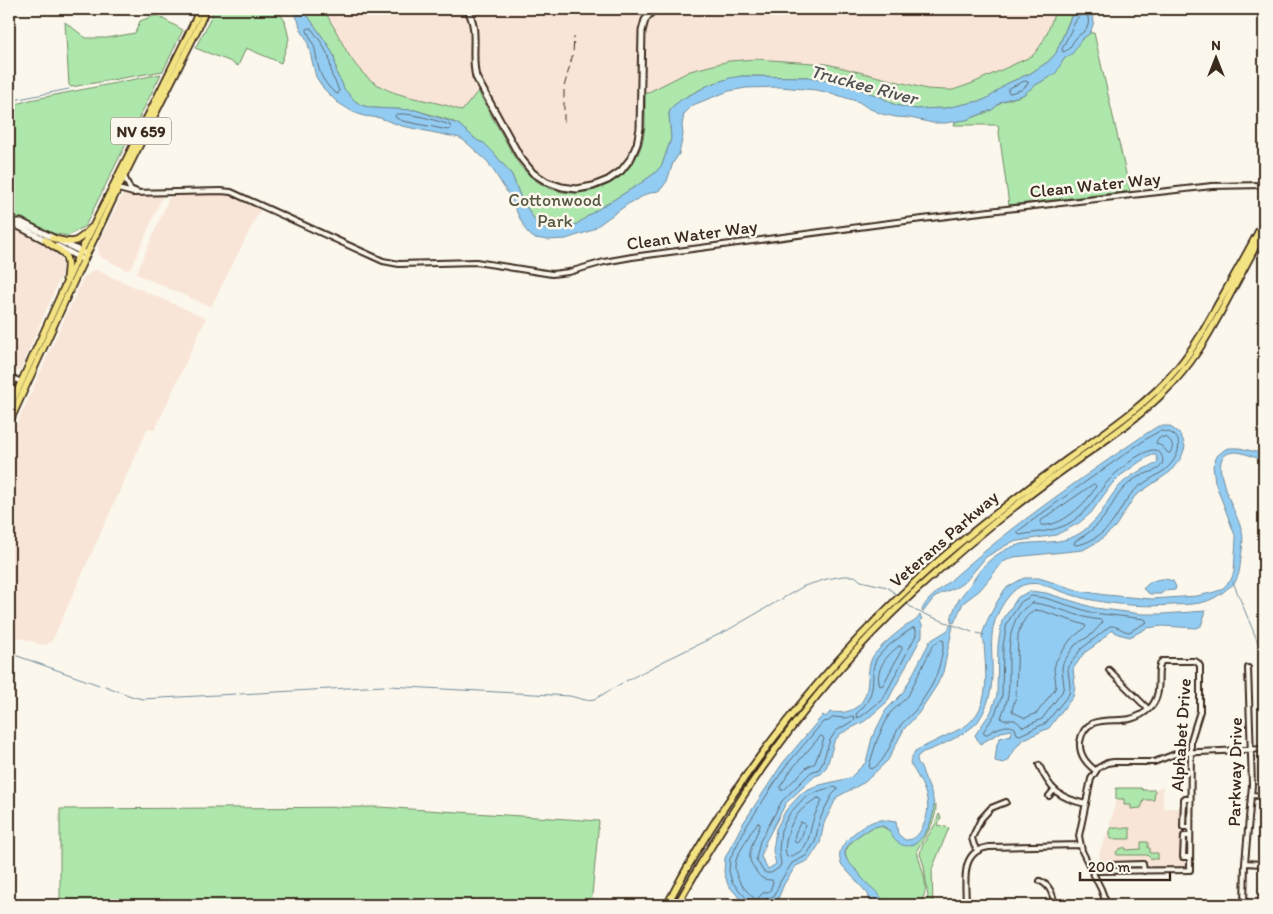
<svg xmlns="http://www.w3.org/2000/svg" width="1273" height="914" viewBox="0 0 1273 914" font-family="Itim,sans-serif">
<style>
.built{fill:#f9e5d8}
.green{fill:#ade7ac;stroke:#748865}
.water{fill:#93ccf2;stroke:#708b9d}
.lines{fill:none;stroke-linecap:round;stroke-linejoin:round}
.shore{stroke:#5e6b73;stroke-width:1}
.stream{stroke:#708b9d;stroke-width:1}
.street-casing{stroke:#3b2a1e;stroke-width:8}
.secondary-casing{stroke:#3b2a1e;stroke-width:9}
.primary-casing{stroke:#3b2a1e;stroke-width:9}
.street{stroke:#fbf7ec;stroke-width:4}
.secondary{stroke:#fbf7ec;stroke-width:5}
.primary{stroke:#f4e382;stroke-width:5.5}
.rail{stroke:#3b2a1e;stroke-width:1;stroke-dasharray:8 4;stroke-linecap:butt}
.labels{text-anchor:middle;stroke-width:5;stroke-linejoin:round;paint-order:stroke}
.shield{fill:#fbf7ec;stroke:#75685c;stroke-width:1}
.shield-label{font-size:16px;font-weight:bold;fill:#3b2a1e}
.street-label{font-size:18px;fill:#3b2a1e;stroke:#fbf7ec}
.park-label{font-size:18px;fill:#585942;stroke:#fbf7ec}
.water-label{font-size:19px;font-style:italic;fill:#515253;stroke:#fbf7ec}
</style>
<rect width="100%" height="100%" fill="#fbf7ec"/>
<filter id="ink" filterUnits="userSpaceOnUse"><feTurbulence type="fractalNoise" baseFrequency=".02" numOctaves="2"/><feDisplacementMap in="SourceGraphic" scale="10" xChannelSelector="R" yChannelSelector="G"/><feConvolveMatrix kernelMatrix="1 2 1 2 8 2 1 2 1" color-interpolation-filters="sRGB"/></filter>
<g filter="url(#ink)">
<!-- built -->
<path class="built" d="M325 9H461L465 14 469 23 470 70 473 81 478 91 462 112 451 106 404 96 374 83 364 75 351 60Z
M472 9H634L642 14 638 30 635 136 628 154 617 168 601 179 590 183 576 184 564 183 552 180 543 175 532 167 520 150 480 76 478 68V27L477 19Z
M661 9H914L1014 11 1023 9H1055L1053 18 1037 51 1032 56 973 83 953 90H935L740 60 729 61 690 71 645 94 647 29 651 19 654 15Z
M186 194H229L261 208 211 307 136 274 169 198 176 196Z
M122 195H159L161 196 162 197 132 267 127 270 99 256 98 244Z
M9 226 47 247 57 254 62 261 63 271 20 371 13 373 9 371Z
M92 270H96L206 318 155 430 148 428 53 639 48 644 42 645 9 634V441L83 278 90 273Z
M1163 786V808H1180V859L1185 860V866L1149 867 1146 862H1109L1108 868H1102L1099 863 1100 850 1110 827V823L1116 799V788H1141L1143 790H1155Z"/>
<!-- green -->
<path class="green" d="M214 9H273L277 13 279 12 285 21 289 39 281 63 246 48 238 66 229 61 195 48 206 28Z
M303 9H325C327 17 333 25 337 33 354 67 367 86 406 96 425 101 444 103 462 111L478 91C486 107 495 122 504 138 511 151 517 165 529 175 563 207 618 194 638 154 647 136 645 114 645 94L690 71 729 61 756 59 827 64 927 89 945 90H953L973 83 1032 56C1043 46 1052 23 1055 9H1079L1076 13 1071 16 1056 53 1049 61 1031 73 1006 84 991 96 984 100 946 108 916 109 895 105 881 97 839 82 807 77 742 76 724 80 709 85 682 99 672 107 669 113 671 139 662 165 655 173 638 185 595 211 577 224 565 228 550 231 545 229 537 223 532 216 520 196 512 175 493 152 484 143 478 141 471 135 458 124 449 120 415 110 372 108 361 105 355 101 344 89 341 81 337 75 334 56 328 45Z
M156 15 183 30 163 71 71 87 69 85 65 22 86 38H107L135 33 140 21Z
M1090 33H1094L1130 191 1009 205 998 125H954L956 121 966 120 985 113 992 110 1001 102 1023 95 1034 86 1053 75 1064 59 1080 41Z
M161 74 85 226 68 236 40 231 9 215V106L30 100Z
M1116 788H1141L1143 790H1155L1154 800H1144L1141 808 1131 809V805H1124V799H1116Z
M933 806H936C936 823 925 836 917 850 920 869 939 902 908 905 900 906 892 905 884 905 881 893 869 888 862 879 860 876 860 875 858 872 854 867 848 864 846 857 841 845 870 825 881 826 884 827 905 842 910 845 925 839 934 822 933 806Z
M379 807 599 821 591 905H60V809Z
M939 814 941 817 938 825 949 828 932 869 933 905H920L924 903 928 897 924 866 920 854 922 846 936 823Z
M1110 828H1130V839H1110Z
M1141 842H1148V848H1150V853H1158V859H1151L1147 855H1117L1116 852C1119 849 1122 847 1126 848V850L1141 849Z"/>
<!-- water -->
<path class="water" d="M292 9H303L328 45 334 56 337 75 341 81 344 89 355 101 361 105 372 108 415 110 458 124 471 135 478 141 484 143 493 152 512 175 520 196 532 216 537 223 545 229 550 231 565 228 577 224 595 211 638 185 655 173 662 165 671 139 669 113 672 107 682 99 709 85 730 78 742 76 807 77 839 82 881 97 895 105 916 109 946 108 984 100 991 96 1006 84 1031 73 1049 61 1056 53 1071 17 1076 13 1079 9H1091L1094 22 1090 33 1080 41 1073 53 1064 59 1056 73 1034 86 1023 95 1008 99 1001 102 992 110 966 120 945 123H933L910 118 896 117 882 114 868 108 859 102 831 93 816 90 780 87 746 88 729 91 708 99 693 105 684 114 682 125 683 135 679 154 673 163 667 181 662 188 658 191 647 194 628 204 590 231 566 239 549 240 534 238 529 234 525 229 507 192 488 162 466 142 460 138 402 126 380 118 364 116 353 112 337 102 324 89 316 77 307 40 301 30 298 20Z
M1158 426H1169L1179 433 1183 440 1185 447 1181 458 1170 472 1135 496 1115 527 1099 541 1083 550 1014 557 1003 562 980 590 963 603 954 623 951 622C952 612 957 601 963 594 965 591 968 588 970 585 974 580 977 574 981 569 993 555 1011 544 1030 543 1048 542 1066 543 1082 532 1088 527 1096 520 1101 513 1105 507 1108 500 1113 494 1123 479 1139 470 1156 464L1158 462 1156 455H1152L1141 461 1120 476 1111 485 1091 513 1079 523 1056 535 1012 542 998 550 986 557 966 581 957 587 940 594 933 599 923 612 922 611C924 600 944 587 952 579 1013 525 1080 479 1147 433Z
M1229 448H1240L1264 454V460C1252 458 1236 446 1224 456 1211 468 1238 516 1242 531 1244 539 1242 550 1241 558 1240 565 1240 573 1236 580 1235 584 1231 586 1228 588 1209 605 1196 604 1172 605 1145 607 1118 605 1092 600 1075 597 1058 590 1041 584 1026 582 1018 585 1008 597 982 631 996 652 991 689 989 700 985 711 979 720 971 732 937 748 923 752L917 757C917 762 918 763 921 767 923 771 923 774 925 778 930 791 936 799 933 814 930 829 915 856 897 842 891 838 891 828 882 826 872 824 843 843 845 855 847 863 854 867 859 873 860 874 861 878 863 879 870 888 882 893 884 905H871L868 894 841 864C840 860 839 857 840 852 843 839 867 821 880 820 884 819 891 822 896 822L898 834 905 840C913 840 917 837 921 830 936 803 923 786 910 763L911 759 915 751 964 727C993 707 985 671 984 641L982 639 983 632 988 619 997 602 1005 589 1011 585 1024 578H1039L1080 591 1106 595 1152 599 1197 596 1211 593 1221 590 1231 580 1234 572 1236 538 1215 482 1213 466 1217 456 1224 450Z
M1161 579H1166L1173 581 1176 587 1175 590 1164 591 1161 594H1150L1143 589C1148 583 1153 580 1161 579Z
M1031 591 1046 593 1095 608 1142 614H1163L1206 611 1201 626 1197 628 1162 626 1147 628 1130 637 1118 634 1112 630 1097 644 1084 653 1073 669 1075 686 1073 697 1064 708 1049 728 1022 740 1015 749 1008 761 1003 763 995 761 997 744 1000 738 1011 735 1012 730 1001 732 980 744 975 735 991 712 997 695 998 645 1002 621 1018 597Z
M920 615 922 619 920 622 922 624V636L887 702 865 721 840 734 834 742 827 766 821 774 815 776 786 803 765 843 761 857 768 869 776 864 773 851 776 829 786 810 802 793 820 785 850 778 866 762 872 738 886 710 903 693 930 641 948 630 950 625 953 626 943 672 937 685 918 714 904 729 888 760 865 782 837 797 824 823 820 843 809 860 796 866 784 884 777 901 758 905 745 904 728 885 724 872 725 858 742 825 782 764 823 715 826 717 830 712C842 713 850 713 859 705 872 692 865 673 872 658 876 650 895 634 903 628 910 623 915 623 920 615Z"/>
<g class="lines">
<!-- shore -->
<path class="shore" d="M1083 12 1087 13C1088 17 1089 21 1088 25 1086 32 1081 33 1077 37 1071 43 1071 50 1063 52L1062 49 1076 20Z
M308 28H311L321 42 329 57 332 76 336 83 339 91 338 94C334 93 332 90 329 87 318 74 318 65 315 49 313 43 310 37 307 31Z
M1025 81 1028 82V84L1021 90 1010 93 1008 92V89Z
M397 114C414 113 434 120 450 125L451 129 448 130 403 121 396 118 395 116Z
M1160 431C1187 431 1181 456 1166 469 1156 477 1139 484 1131 494 1123 503 1119 514 1112 523 1104 533 1089 544 1076 545L1074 544 1075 541C1086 535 1097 527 1104 517 1112 507 1116 495 1126 486 1129 483 1134 479 1138 477 1144 473 1157 472 1161 466 1166 459 1160 449 1152 450 1147 451 1140 455 1135 458 1126 465 1117 471 1109 480 1098 492 1091 507 1077 518 1059 532 1041 531 1020 535L1018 534V531L1074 490 1149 437Z
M1162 437 1167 438C1173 442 1174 447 1170 453H1168L1163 447 1156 443 1157 440Z
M1094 484 1096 486C1088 503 1060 528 1041 525V521Z
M1032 596 1045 598 1093 613 1145 619 1147 622 1129 632C1122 631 1116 625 1110 626L1094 639 1081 649 1069 666 1068 670 1070 686 1069 694 1046 723 1020 735 1017 734 1015 728C1005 722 994 731 985 735L983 732 995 714 1002 696 1003 646 1007 623 1021 602Z
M1033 603C1056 605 1077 618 1101 620L1103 622 1091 635 1075 645 1063 663 1062 669 1064 686 1062 692 1042 719 1023 727 1015 720H1003L1001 718C1003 711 1007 703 1008 695 1012 667 1000 617 1033 603Z
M1035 610 1042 611 1085 625 1086 627 1070 640 1056 661 1054 669 1056 685 1055 689 1037 713 1025 718 1013 712 1012 710 1016 696 1018 635C1020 626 1026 614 1035 610Z
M913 628 916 629V635L883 699 862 716 857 718 856 714C864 707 870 700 872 688 874 678 871 668 877 658 885 647 902 635 913 628Z
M941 640H943L944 642C942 656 939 670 933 683 928 692 921 703 914 712 909 717 902 722 898 729 892 741 884 765 871 769L869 766 877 740 890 713 908 696 933 645Z
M899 646 902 647V649L883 685 880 686C874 670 887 655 899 646Z
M821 736 823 737 824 739 815 763 807 767 784 790H781L780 787 791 770Z
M818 798 821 799 822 801C819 807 815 813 813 820 808 838 809 852 787 857 785 852 785 848 786 842 789 822 800 807 818 798Z
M801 822 805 824 802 836 798 842 796 843 794 841 795 834Z
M758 823 760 824V826C756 835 748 851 750 860 751 864 754 867 756 871 760 878 764 880 772 880L773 882 770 891 763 893 756 900C746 891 731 876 736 860 738 854 742 848 745 843 749 836 752 828 758 823Z
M749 905 748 900 732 882 729 871 730 859 746 827 785 767 823 722 829 721 833 717 845 718 853 716 855 718 854 720 836 731 830 740 822 764 819 769 811 772 782 801 760 841 756 859 763 871 766 873H771L779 868 781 864 779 850 781 830 790 813 805 797 822 790 834 787 837 788V790L832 795 823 812 819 822 815 842 806 856 792 863 780 882 774 896 765 899 763 905"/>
<!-- stream -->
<path class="stream" d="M9 101 69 89
M1233 582 1264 657
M906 603 916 611 972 632
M977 633 984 635
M9 653 99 685
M626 681 666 660 728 630 804 586 827 579 843 576H855L861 581 887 587 897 595
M105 686 131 696 142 699 236 694
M389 686 570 696 585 700 595 699 622 683
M240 694 384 686"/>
<!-- street casing -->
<g class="street-casing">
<path id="street" d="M640 9 649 14
M124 176 130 189 137 192
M118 189 133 193 221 191 231 192 383 261 399 264 476 262 552 274 569 272 604 262 632 257 889 223 998 210 1212 186 1264 185
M9 376 21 382
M1109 670 1148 709
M1039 765C1050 790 1059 798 1086 804
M1096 771C1086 763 1079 755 1080 742 1085 713 1112 723 1130 719 1138 717 1145 713 1150 708 1165 692 1154 670 1162 661H1195L1198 663
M1252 795 1264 796
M1049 796 1054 790
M1190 827H1183L1184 800V799H1190
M977 850 974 845 972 838 981 819 991 808 1006 802
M1190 857H1183L1184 836H1190
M1245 863 1262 864
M1093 871 1190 870 1191 740 1200 711V666L1198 663
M1110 871V865L1143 864 1144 871
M1040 881C1050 885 1053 895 1055 905
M966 905C966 883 959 851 989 847L1080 845
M1107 905 1101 889 1082 851 1079 836 1091 779 1098 768 1107 763 1114 762H1154L1178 753 1264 749
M1244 905 1245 863 1252 785 1248 668"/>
</g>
<!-- secondary casing -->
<g class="secondary-casing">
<path id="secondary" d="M467 9C480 29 470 54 476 77L520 157 533 173 547 182 562 187 577 189 593 186 608 180 621 171 631 158 637 144 640 128 642 31 645 20 654 9
M9 220 14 222 18 226 47 241
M14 222H21L84 253
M57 246 84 260"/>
</g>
<!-- primary casing -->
<g class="primary-casing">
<path id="primary" d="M52 238C73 244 75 245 91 228
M45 240C51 246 56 247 62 252 70 258 67 271 66 279
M9 409 78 257 192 27 200 9
M9 423 79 270 124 176 197 30 206 9
M667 905C732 779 831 656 937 562 979 526 1023 492 1068 459 1105 432 1144 407 1174 372 1192 352 1205 329 1217 306 1233 278 1249 250 1264 221
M677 905C740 791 816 683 912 594 957 553 1003 514 1052 478 1090 450 1131 425 1164 392 1191 366 1209 335 1226 302 1239 278 1252 254 1264 230"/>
</g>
<!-- street -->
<use href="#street" class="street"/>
<!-- secondary -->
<use href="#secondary" class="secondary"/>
<!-- primary -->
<use href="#primary" class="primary"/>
<!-- rail -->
<path class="rail" d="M574 15V9
M564 122V87L573 54 574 37"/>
</g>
</g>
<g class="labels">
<!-- shield labels -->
<rect class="shield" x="111" y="117.5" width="60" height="27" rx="4"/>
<g class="shield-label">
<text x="141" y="137">NV 659</text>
</g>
<!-- street labels -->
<g class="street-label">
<text transform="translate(1095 185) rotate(-6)" y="6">Clean Water Way</text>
<text transform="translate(692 235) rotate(-8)" y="6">Clean Water Way</text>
<text transform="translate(944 539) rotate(-41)" y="6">Veterans Parkway</text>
<text transform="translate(1181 735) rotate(-86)" y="6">Alphabet Drive</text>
<text transform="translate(1235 772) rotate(-89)" y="6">Parkway Drive</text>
</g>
<!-- park labels -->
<g class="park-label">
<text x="555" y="206">Cottonwood<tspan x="555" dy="21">Park</tspan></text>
</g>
<!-- water labels -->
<g class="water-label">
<text transform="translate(864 84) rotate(15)" y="7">Truckee River</text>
</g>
</g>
<!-- margin -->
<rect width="1273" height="914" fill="none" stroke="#fbf7ec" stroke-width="30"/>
<rect x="15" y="15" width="1243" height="884" fill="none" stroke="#3b2a1e" stroke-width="2" filter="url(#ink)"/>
<!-- north arrow -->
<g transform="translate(1216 58)" stroke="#fbf7ec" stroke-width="4" paint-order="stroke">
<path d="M0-4L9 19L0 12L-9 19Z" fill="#3b2a1e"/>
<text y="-8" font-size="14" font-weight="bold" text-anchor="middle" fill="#3b2a1e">N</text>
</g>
<!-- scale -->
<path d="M1080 872v8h90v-8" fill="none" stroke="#3b2a1e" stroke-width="2.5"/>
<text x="1088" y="872" font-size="15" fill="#3b2a1e" stroke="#fbf7ec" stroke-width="4" paint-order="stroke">200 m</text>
</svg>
